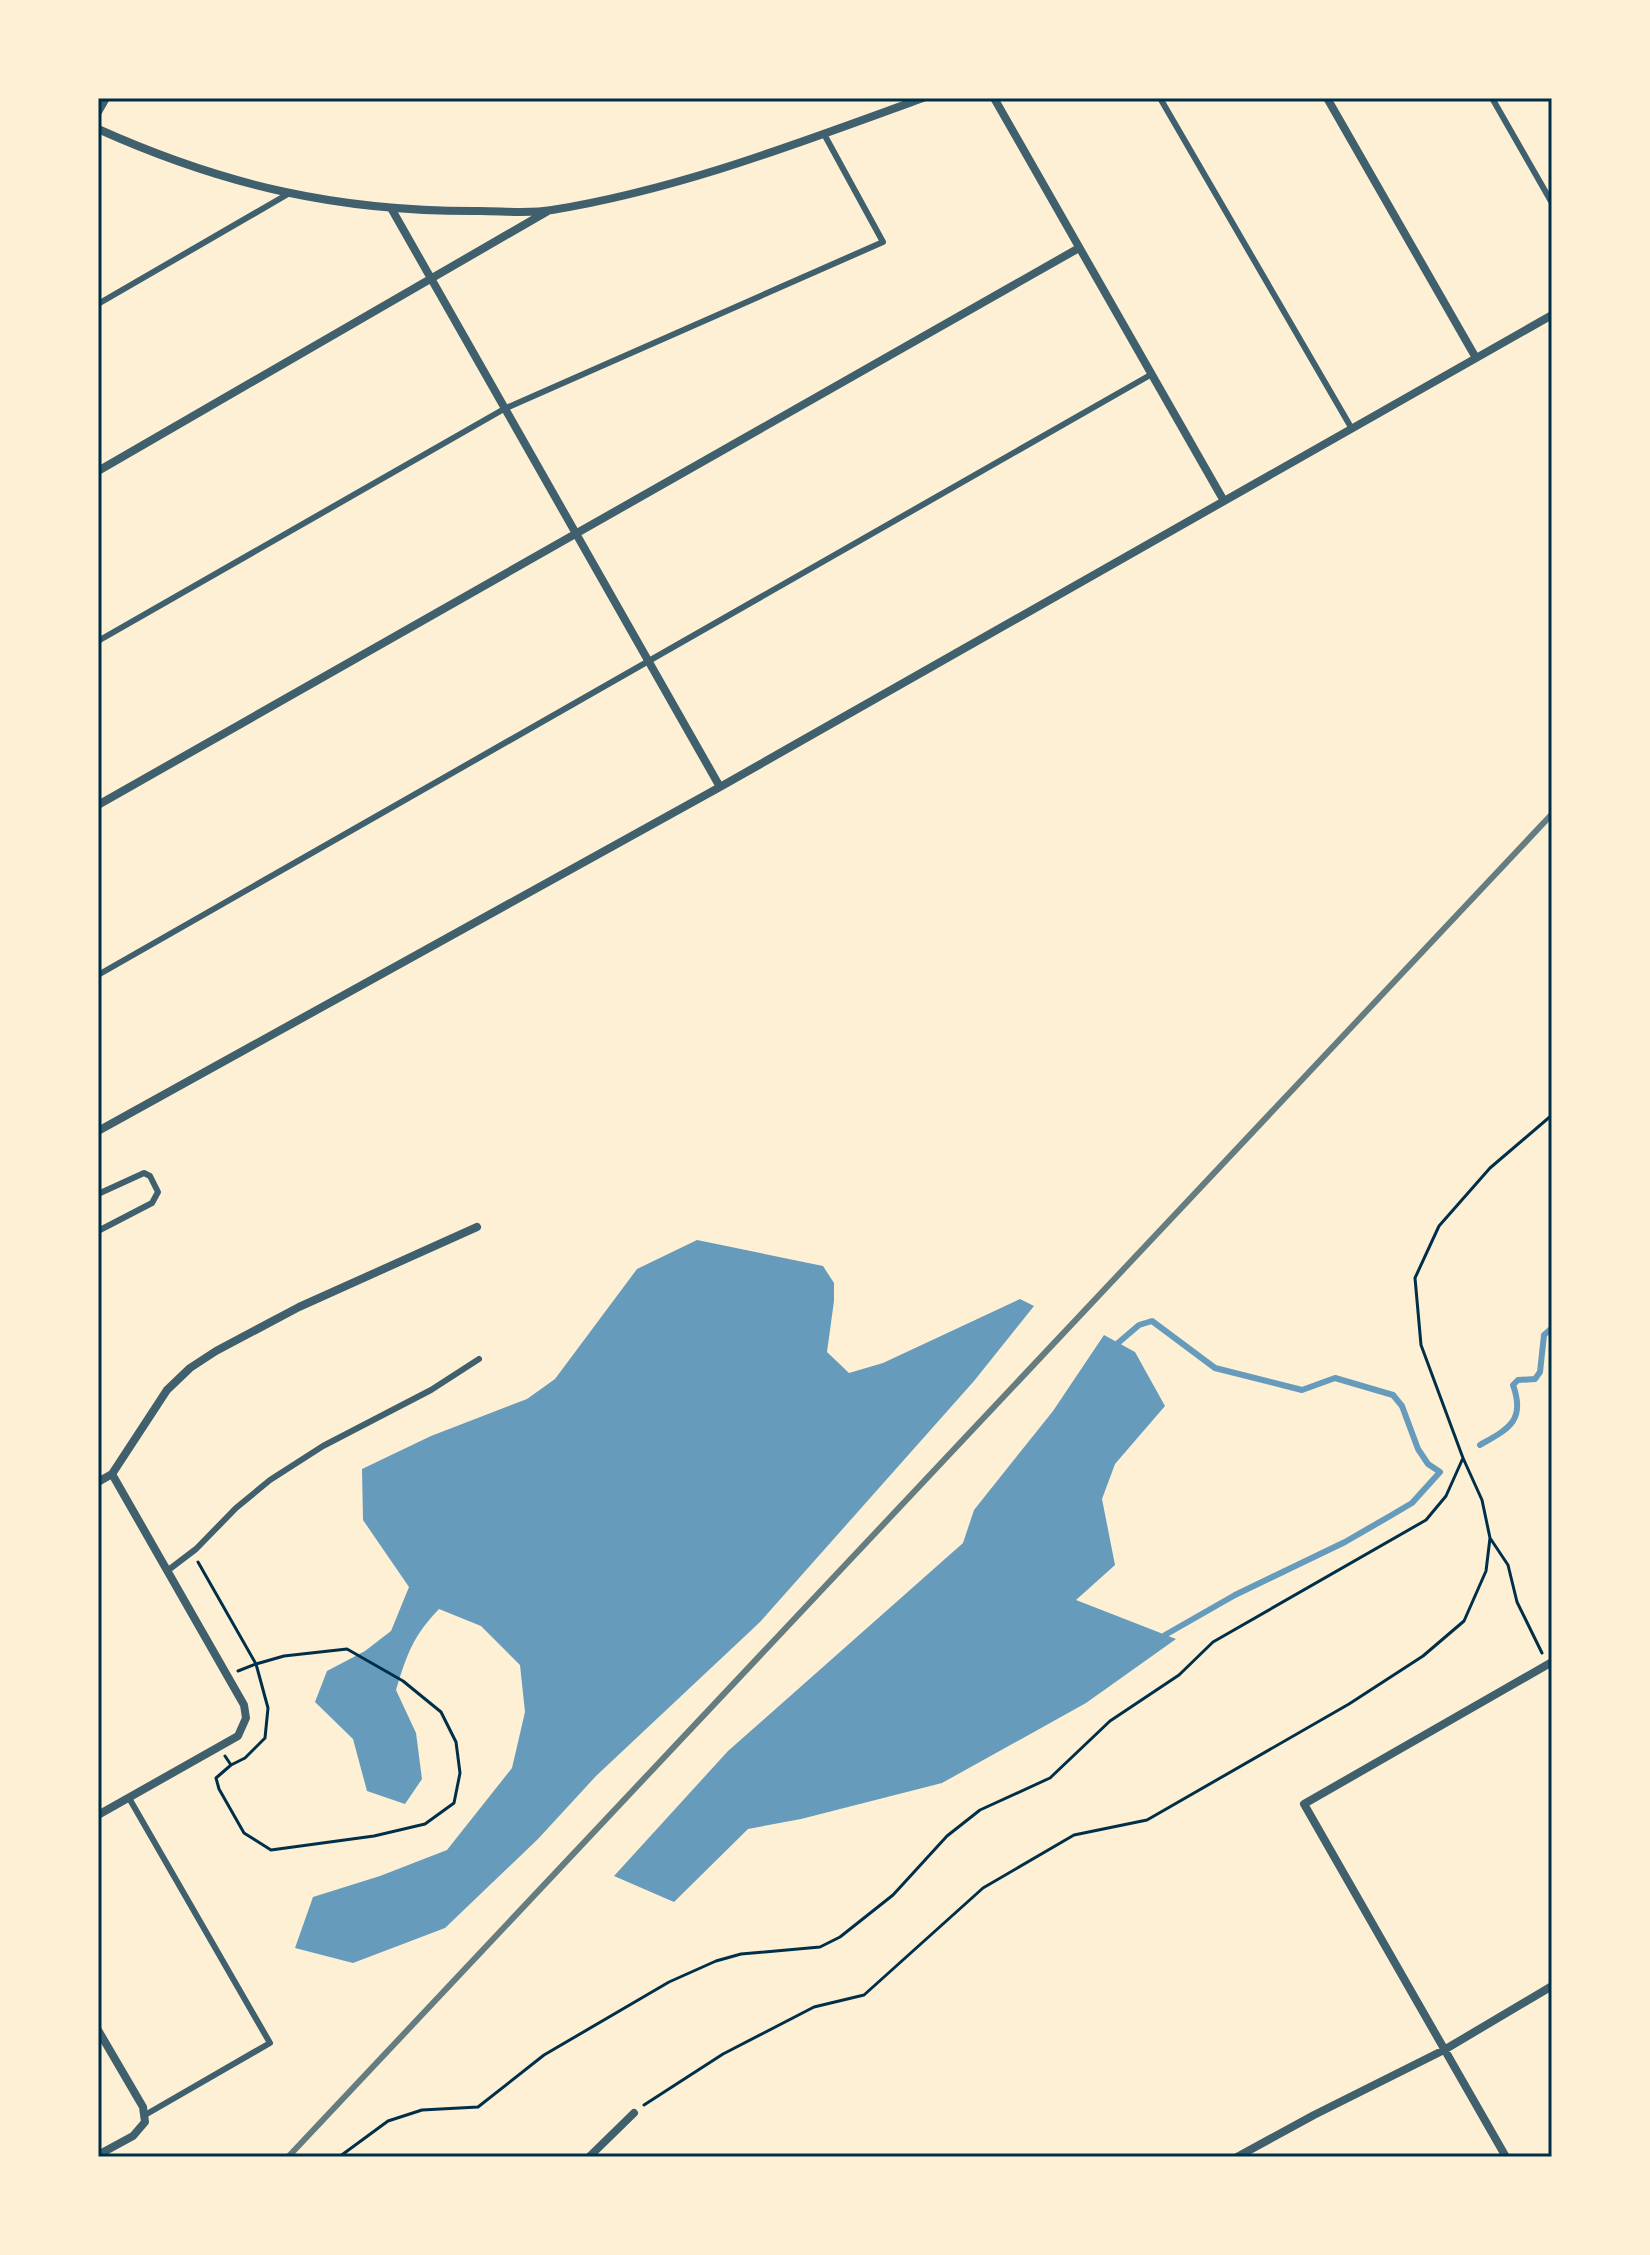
<svg xmlns="http://www.w3.org/2000/svg" width="1650" height="2255" viewBox="0 0 1650 2255" font-family="Spectral,serif">
<style>
.water{fill:#669bbc}
.lines{fill:none;stroke-linecap:round;stroke-linejoin:round}
.stream{stroke:#669bbc;stroke-width:6}
.path{stroke:#003049;stroke-width:3}
.service{stroke:#3f606c;stroke-width:6}
.minor{stroke:#3f606c;stroke-width:8}
.rail{stroke:#657d81;stroke-width:6}
.neatline{fill:none;stroke:#003049;stroke-width:3}
</style>
<rect width="100%" height="100%" fill="#fdf0d5"/>
<!-- water -->
<path class="water" d="M697 1240 823 1266 834 1283V1301L827 1352 849 1373 883 1363 1020 1299 1034 1306 974 1381 760 1622 596 1776 538 1839 445 1928 353 1963 295 1948 313 1897 380 1876 447 1850 512 1768 525 1712 520 1665 481 1626 439 1609C413 1636 407 1654 396 1690L416 1733 422 1779 405 1804 367 1791 353 1739 315 1702 327 1671 365 1651 391 1631 409 1587 363 1520 362 1469 431 1436 527 1399 555 1379 637 1269Z
M1104 1335 1135 1352 1165 1406 1115 1464 1102 1499 1115 1565 1076 1600 1176 1639 1086 1703 942 1783 801 1819 748 1829 674 1902 614 1876 728 1751 963 1543 974 1510 1053 1411Z"/>
<g class="lines">
<!-- stream -->
<path class="stream" d="M1118 1343 1139 1325 1152 1321 1215 1368 1302 1390 1335 1378 1393 1395 1402 1406 1418 1449 1428 1464 1440 1472 1412 1503 1390 1516 1345 1542 1235 1595 1165 1635
M1480 1445C1508 1429 1526 1421 1513 1385L1518 1380 1535 1379 1540 1372 1544 1335 1552 1328"/>
<!-- path -->
<path class="path" d="M1490 1538 1508 1565 1517 1602 1542 1653
M198 1562 256 1664 238 1671
M225 1756 231 1765 216 1778 219 1789 244 1833 271 1850 374 1836 425 1824 454 1803 460 1773 456 1742 441 1712 403 1681 347 1649 284 1656 256 1664 268 1708 265 1738 245 1758 231 1765
M644 2105 723 2054 814 2007 864 1995 983 1888 1074 1835 1147 1820 1349 1704 1423 1656 1464 1621 1486 1571 1490 1538 1482 1500 1463 1458 1421 1345 1415 1278 1439 1226 1490 1168 1552 1115
M339 2157 388 2121 422 2110 478 2107 544 2055 669 1982 716 1961 741 1954 820 1947 840 1937 893 1895 947 1836 980 1810 1050 1778 1110 1721 1179 1675 1213 1642 1426 1520 1446 1496 1463 1458"/>
<!-- service -->
<path class="service" d="M1160 98 1352 429
M1492 98 1552 203
M98 304 288 194
M98 641 504 409 883 242 824 134
M98 975 1152 374
M98 1194 144 1173 150 1176 158 1192 152 1203 98 1231
M167 1571 196 1549 236 1508 270 1480 323 1446 431 1390 479 1359
M129 1798 270 2043 145 2115"/>
<!-- minor -->
<path class="minor" d="M994 98 1224 501
M1327 98 1476 358
M98 112 106 98
M98 129C225 186 340 212 480 211 503 211 529 214 552 210 681 189 801 142 923 98
M391 208 720 787
M98 471 548 211
M98 805 1079 248
M98 1131 720 787 1552 315
M98 1482 112 1474 167 1390 190 1368 216 1351 299 1307 477 1227
M98 1815 238 1736 246 1718 244 1705 112 1474
M98 2030 143 2107 145 2122 133 2136 98 2155
M589 2157 634 2113
M1237 2157 1314 2115 1444 2050 1552 1986
M1506 2157 1304 1804 1552 1662"/>
<!-- rail -->
<path class="rail" d="M288 2157 1552 814"/>
</g>
<!-- border -->
<rect width="1650" height="2255" fill="none" stroke="#fdf0d5" stroke-width="200"/>
<rect x="100" y="100" width="1450" height="2055" class="neatline"/>
</svg>
